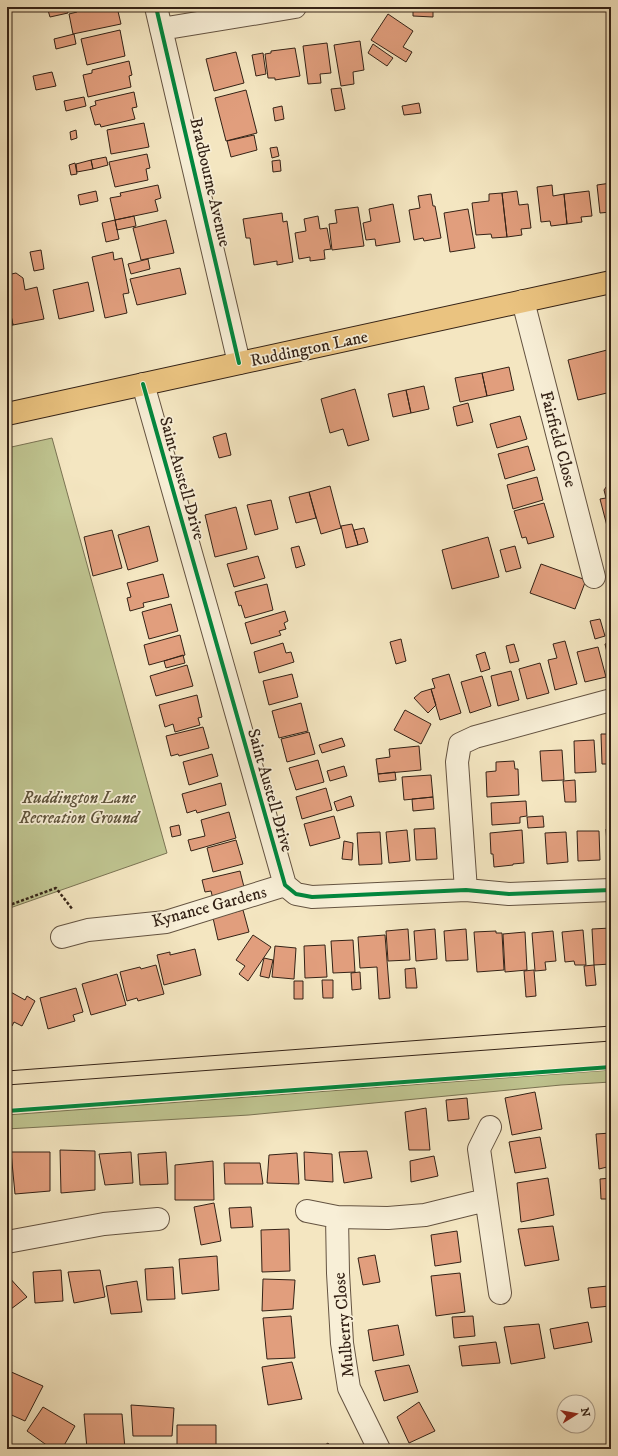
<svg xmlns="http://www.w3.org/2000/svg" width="618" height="1456" viewBox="0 0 618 1456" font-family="'IM FELL DW Pica',serif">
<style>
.green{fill:#bfc490;stroke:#7a7353}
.building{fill:#e19e7d;stroke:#342216}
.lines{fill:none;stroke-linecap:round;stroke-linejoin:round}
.minor-casing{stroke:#645341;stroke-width:24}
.major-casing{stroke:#342216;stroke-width:24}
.path{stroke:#342216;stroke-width:2.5;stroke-dasharray:3 2;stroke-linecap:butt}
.minor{stroke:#f8efd7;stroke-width:22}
.major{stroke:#eac380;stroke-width:22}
.tram{stroke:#342216;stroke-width:1}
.cycleway-casing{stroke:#f8efd7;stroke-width:6}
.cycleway{stroke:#00873e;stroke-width:4}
.labels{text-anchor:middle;stroke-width:3.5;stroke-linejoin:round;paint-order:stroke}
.street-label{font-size:17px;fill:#342216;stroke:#f8efd7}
.park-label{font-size:17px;font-style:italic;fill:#5e533b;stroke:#f8efd7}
</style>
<rect width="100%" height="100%" fill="#f4e6c1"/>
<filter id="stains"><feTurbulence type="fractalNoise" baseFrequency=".005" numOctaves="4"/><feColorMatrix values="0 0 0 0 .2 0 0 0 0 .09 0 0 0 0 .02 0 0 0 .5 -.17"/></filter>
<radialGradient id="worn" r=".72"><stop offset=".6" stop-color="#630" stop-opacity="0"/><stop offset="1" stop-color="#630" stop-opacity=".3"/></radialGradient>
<!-- green -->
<path class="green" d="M52 438 167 853 7 909V448Z
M611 1070V1082L561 1085 249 1115 7 1129V1115Z"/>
<!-- building -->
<path class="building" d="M47 7H67L68 13 50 17Z
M76 7H117L121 24 73 34 69 14 77 12Z
M413 7H433V17L413 16Z
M388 14 413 31 403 47 412 52 406 62 371 40Z
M120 30 125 56 87 65 81 39Z
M74 34 76 44 56 49 54 39Z
M360 41 364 70 353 72 354 84 341 86 334 45Z
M327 43 331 73 320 74 321 83 308 84 303 46Z
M373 44 393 58 387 66 368 53Z
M295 48 300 76 275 80V78H268L265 54 271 53V51Z
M236 52 244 83 214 91 206 59Z
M263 53 266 74 256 76 252 55Z
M129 61 132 75 129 76 131 87 88 97 83 75 92 73V70Z
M52 72 56 86 36 90 33 76Z
M341 88 345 109 335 111 331 89Z
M246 90 257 133 226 141 215 98Z
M134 92 137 107 132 108 135 119 101 127 100 124 95 125 90 107 96 105 95 101Z
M84 97 86 106 66 111 64 101Z
M419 103 421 113 404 115 402 106Z
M282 106 284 119 275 121 273 108Z
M144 123 149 147 111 154 107 130Z
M76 130 77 138 71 140 70 132Z
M254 135 257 150 231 157 227 141Z
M277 147 279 156 272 158 270 148Z
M147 154 150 168 146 169 148 180 115 187 109 162Z
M106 157 108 165 93 169 91 160Z
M91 160 93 169 77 172 76 164Z
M280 160 281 171 273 172 272 161Z
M75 163 77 174 71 175 69 165Z
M611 183V212L600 213 597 185Z
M158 185 161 198 155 200 158 211 115 220 110 198 121 196 120 193Z
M552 185 553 196 564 194 567 224 551 226 550 221 541 222 537 187Z
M96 191 98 201 80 205 78 195Z
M517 191 519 205 528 204 531 228 521 229 522 235 507 237 502 193Z
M589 191 592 216 581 217 582 222 567 224 564 194Z
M502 193 507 237 492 238 491 234 476 235 472 203 489 201V194Z
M431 194 433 206H435L441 238 424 241 423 238 414 240 409 210 420 208 418 196Z
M393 204 400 242 376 246 375 239 366 240 363 223 371 221 369 209Z
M358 207 364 246 332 250 329 224 337 223 335 210Z
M468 209 475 248 450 252 444 213Z
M282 213 283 222 287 221 293 262 277 265V261L254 265 250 238H246L243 219Z
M134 216 136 226 117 230 115 220Z
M318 216 320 229 327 228 331 249 324 250 325 259 310 261V257L299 259 295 233 306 231 304 219Z
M115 220 119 239 106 242 102 223Z
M166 220 174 253 141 260 133 228Z
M41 250 44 269 34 271 30 252Z
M113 252 114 260 122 258 129 293 123 294 127 313 105 318 92 257Z
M148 259 150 269 131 274 128 264Z
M180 268 186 294 137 305 130 279Z
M16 273 23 278 25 290 37 287 44 319 13 325 7 295V275Z
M88 282 94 311 59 319 53 290Z
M7 302H8L13 325 7 327Z
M611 349V392L578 400 568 360Z
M509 367 514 390 487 396 482 373Z
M482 373 487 396 460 402 455 378Z
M424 386 429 409 411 413 406 390Z
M355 389 369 440 348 446 343 429 330 433 321 399Z
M406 390 411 413 393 417 388 394Z
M468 403 473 422 457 426 453 407Z
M520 416 527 439 497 448 490 424Z
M226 433 231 455 219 458 213 437Z
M528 446 535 470 505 479 498 454Z
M537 477 543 500 513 509 507 485Z
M611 480V525L607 526 600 499 606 498 604 490Z
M330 486 341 528 321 534 309 492Z
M309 492 316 518 296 523 289 497Z
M271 500 278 529 255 535 247 505Z
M544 503 554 537 528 544 526 537 522 538 514 511Z
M236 507 247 549 215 557 205 515Z
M352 524 358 545 346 548 341 526Z
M149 526 158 561 128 570 118 535Z
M364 528 368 542 358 545 354 530Z
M112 530 122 568 93 576 84 537Z
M488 537 499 577 452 589 442 550Z
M299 546 305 565 296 568 291 548Z
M515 546 521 568 506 572 500 550Z
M258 556 265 578 234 587 227 564Z
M541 564 586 580 575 609 530 593Z
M163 574 169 597 143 603 144 607 130 611 127 598 131 597 127 583Z
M267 584 273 610 245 618 241 605 239 606 235 592Z
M171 604 178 631 149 639 142 612Z
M285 611 288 621 284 623 286 629 279 631 281 635 251 644 245 623Z
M600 619 605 636 595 639 590 621Z
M180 635 185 655 149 665 144 645Z
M401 639 406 661 396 664 390 642Z
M565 641 577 684 555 690 548 660 557 658 553 644Z
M611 642V669L605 644Z
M283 643 286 653 291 652 294 662 259 673 254 652Z
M514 644 519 661 510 663 506 646Z
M598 647 606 677 585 682 577 652Z
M485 652 490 669 481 672 476 655Z
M183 655 185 663 166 668 164 661Z
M540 663 549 693 527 699 519 669Z
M187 665 193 686 156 696 150 676Z
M511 671 519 700 498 706 491 676Z
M292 674 298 697 269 705 263 681Z
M449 674 461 713 440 720 431 689 435 688 432 679Z
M482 676 491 706 470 713 461 682Z
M431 689 436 705 428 713 414 698 421 692Z
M197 695 202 717 198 718 200 725 175 732 173 724 165 727 159 705Z
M301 703 308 731 279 738 272 711Z
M405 710 431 724 421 744 394 730Z
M203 727 209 748 179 756 178 754 171 756 166 736Z
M309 732 315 754 287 762 281 739Z
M601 734H611V764H602Z
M342 738 345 746 322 753 319 745Z
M594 740 596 772 575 773 574 741Z
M419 746 421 770 378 774 376 759 390 757 389 749Z
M562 750 564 780 542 781 540 751Z
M212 754 218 776 189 785 183 762Z
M318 760 324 782 296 790 289 768Z
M514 761 515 769H518L519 795 487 797 486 772 496 771V762Z
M344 766 347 776 330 781 327 771Z
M395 772 396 780 379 782 378 774Z
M431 775 433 797 404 800 402 777Z
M575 780 576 802H565L563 781Z
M221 783 226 805 197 813 196 810 187 813 182 794Z
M326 788 332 810 302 819 296 797Z
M351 796 354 806 337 811 334 802Z
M433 797 434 809 413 811 412 799Z
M526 801 527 816 520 817V823L492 825 491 803Z
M229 812 236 838 191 851 188 840 205 836 201 820Z
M334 816 340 838 310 846 304 824Z
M543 816 544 827 528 828 527 817Z
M179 825 181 835 172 837 170 827Z
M435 828 437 859 416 860 414 829Z
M606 829H611V860H608Z
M407 830 410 861 389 863 386 832Z
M522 830 524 863 513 864V865L494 867 493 854H491L490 833Z
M577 831H599L600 860 578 861Z
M380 832 382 864 359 865 357 833Z
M566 832 568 862 547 864 545 833Z
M236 840 243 864 213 872 207 848Z
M344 841 353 843 352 860 342 859Z
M240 871 245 891 213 899 211 891 205 892 202 880Z
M243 910 249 932 218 940 213 918Z
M611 928V964L594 965 592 929Z
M408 929 410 960 388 961 386 931Z
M435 929 437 959 416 961 414 931Z
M466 929 468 960 446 961 444 931Z
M583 930 586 965H575L574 961 565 962 562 932Z
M496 931V933H502L504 970 477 972 474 932Z
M553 931 556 961 545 962 546 970 535 971 532 933Z
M525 932 527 970 505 972 503 934Z
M253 935 271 947 248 981 239 974 245 966 236 960Z
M385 935 390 998 379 999 377 967 360 968 358 937Z
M353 940 355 972 333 973 331 941Z
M325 945 327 977 305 978 304 946Z
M275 946 296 948 294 979 272 977Z
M195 949 201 975 164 985 157 955 170 952V955Z
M264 958 273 960 269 978 260 976Z
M156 965 164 994 138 1001 137 998 127 1001 120 972 140 967 141 969Z
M594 965 596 985 586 986 584 966Z
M415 968 417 988H406L405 969Z
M534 970 536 996 526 997 524 971Z
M360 972 361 989 352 990 351 973Z
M117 974 126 1005 91 1015 82 984Z
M322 980H333V998H323Z
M294 981H303V999H294Z
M76 988 83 1012 73 1015 75 1021 48 1029 40 998Z
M7 990 25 1000 27 996 35 1001 22 1026 14 1022 12 1026 7 1023Z
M535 1092 542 1129 512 1135 505 1098Z
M467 1098 469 1119 448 1121 446 1100Z
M426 1108 430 1150H409L405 1112Z
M611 1133V1166L599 1169 596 1134Z
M540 1137 546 1168 515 1173 509 1142Z
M60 1150 95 1151V1190L61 1193Z
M367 1151 372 1178 344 1183 339 1152Z
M11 1152H50V1191L15 1194Z
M131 1152 133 1183 105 1185 99 1154Z
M166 1152 168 1184 140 1185 138 1154Z
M304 1152 332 1154 333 1182 305 1180Z
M297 1153 299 1184 267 1183 269 1155Z
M434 1156 438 1176 411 1182 410 1161Z
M213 1161 214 1200H175V1165Z
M224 1163H260L263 1184H225Z
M548 1178 554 1215 521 1222 517 1183Z
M611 1178V1199H601L600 1179Z
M214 1203 221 1241 201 1245 194 1207Z
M251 1207 253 1227 231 1228 229 1208Z
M553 1226 559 1260 525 1266 518 1229Z
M289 1229 290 1271 262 1272 261 1230Z
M457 1231 461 1262 435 1266 431 1235Z
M375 1255 380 1282 363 1285 358 1258Z
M217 1256 219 1290 182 1294 179 1259Z
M173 1267 175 1299 147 1300 145 1269Z
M61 1270 63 1301 35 1303 33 1272Z
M100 1270 105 1297 74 1303 68 1272Z
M460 1273 465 1312 436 1316 431 1276Z
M7 1275 27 1297 7 1312Z
M263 1279 295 1280 293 1309 262 1311Z
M137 1281 142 1312 111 1314 106 1286Z
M608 1286 610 1306 591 1308 588 1288Z
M291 1316 295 1358 267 1359 263 1318Z
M473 1316 475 1336 454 1338 452 1317Z
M588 1322 592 1342 554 1349 550 1329Z
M539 1324 545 1358 511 1364 504 1327Z
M398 1325 404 1355 373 1361 368 1330Z
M496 1342 500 1363 462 1366 459 1346Z
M292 1362 302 1399 268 1405 262 1367Z
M409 1365 418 1392 384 1401 375 1371Z
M9 1371 43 1386 25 1421 7 1413V1375Z
M419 1402 435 1431 409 1443 397 1417Z
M131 1405 174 1408 172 1436H133Z
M43 1407 75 1426 62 1449H52L27 1431Z
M84 1414H122L125 1449H87Z
M177 1425H216V1446H177Z
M328 1443 332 1449H319Z"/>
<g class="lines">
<!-- minor casing -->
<g class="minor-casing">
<path id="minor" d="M156 7 239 363
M161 29 295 7
M523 301 594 577
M143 384 285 885 296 894 312 897 466 890 509 894 611 890
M466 890 457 762 460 744 475 737 611 700
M62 937 88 930 166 922 285 885
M490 1127 479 1149 500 1293
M307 1211 337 1217 388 1218 425 1215 486 1200
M337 1217 338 1273 342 1343 349 1388 379 1449
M7 1242 104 1224 158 1219"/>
</g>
<!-- major casing -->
<g class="major-casing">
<path id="major" d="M7 414 611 282"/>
</g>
<!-- path -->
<path class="path" d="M7 906 56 888 73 910"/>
<!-- minor -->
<use href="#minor" class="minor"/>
<!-- major -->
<use href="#major" class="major"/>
<!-- tram -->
<path class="tram" d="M7 1071 611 1026
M7 1085 611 1041"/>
<!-- cycleway casing -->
<g class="cycleway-casing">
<path id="cycleway" d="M156 7 239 363
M143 384 285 885 296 894 312 897 466 890 509 894 611 890
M7 1111 611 1067"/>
</g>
<!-- cycleway -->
<use href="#cycleway" class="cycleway"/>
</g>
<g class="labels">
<!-- street labels -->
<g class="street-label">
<text transform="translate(211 182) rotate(77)" y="6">Bradbourne Avenue</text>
<text transform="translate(309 348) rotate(-12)" y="6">Ruddington Lane</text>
<text transform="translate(559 439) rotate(75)" y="6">Fairfield Close</text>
<text transform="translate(183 478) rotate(74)" y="6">Saint Austell Drive</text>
<text transform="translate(271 790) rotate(74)" y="6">Saint Austell Drive</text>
<text transform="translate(209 906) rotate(-15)" y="6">Kynance Gardens</text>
<text transform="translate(343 1325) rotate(-95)" y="6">Mulberry Close</text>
</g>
<!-- park labels -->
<g class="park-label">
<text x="79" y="803">Ruddington Lane<tspan x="79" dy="20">Recreation Ground</tspan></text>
</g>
</g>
<!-- margin -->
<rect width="618" height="1456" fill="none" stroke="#f4e6c1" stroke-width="24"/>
<rect x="8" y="8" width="602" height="1440" fill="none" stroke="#342216" stroke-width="2"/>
<rect x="12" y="12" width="594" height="1432" fill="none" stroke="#342216"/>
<!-- north arrow -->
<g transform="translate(576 1414) rotate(79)"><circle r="19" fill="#f8efd7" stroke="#aa9d8a"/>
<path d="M0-3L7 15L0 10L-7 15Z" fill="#8f2418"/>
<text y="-6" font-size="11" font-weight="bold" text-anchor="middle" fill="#342216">N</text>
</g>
<rect width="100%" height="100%" filter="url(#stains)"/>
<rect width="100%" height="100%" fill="url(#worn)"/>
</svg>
